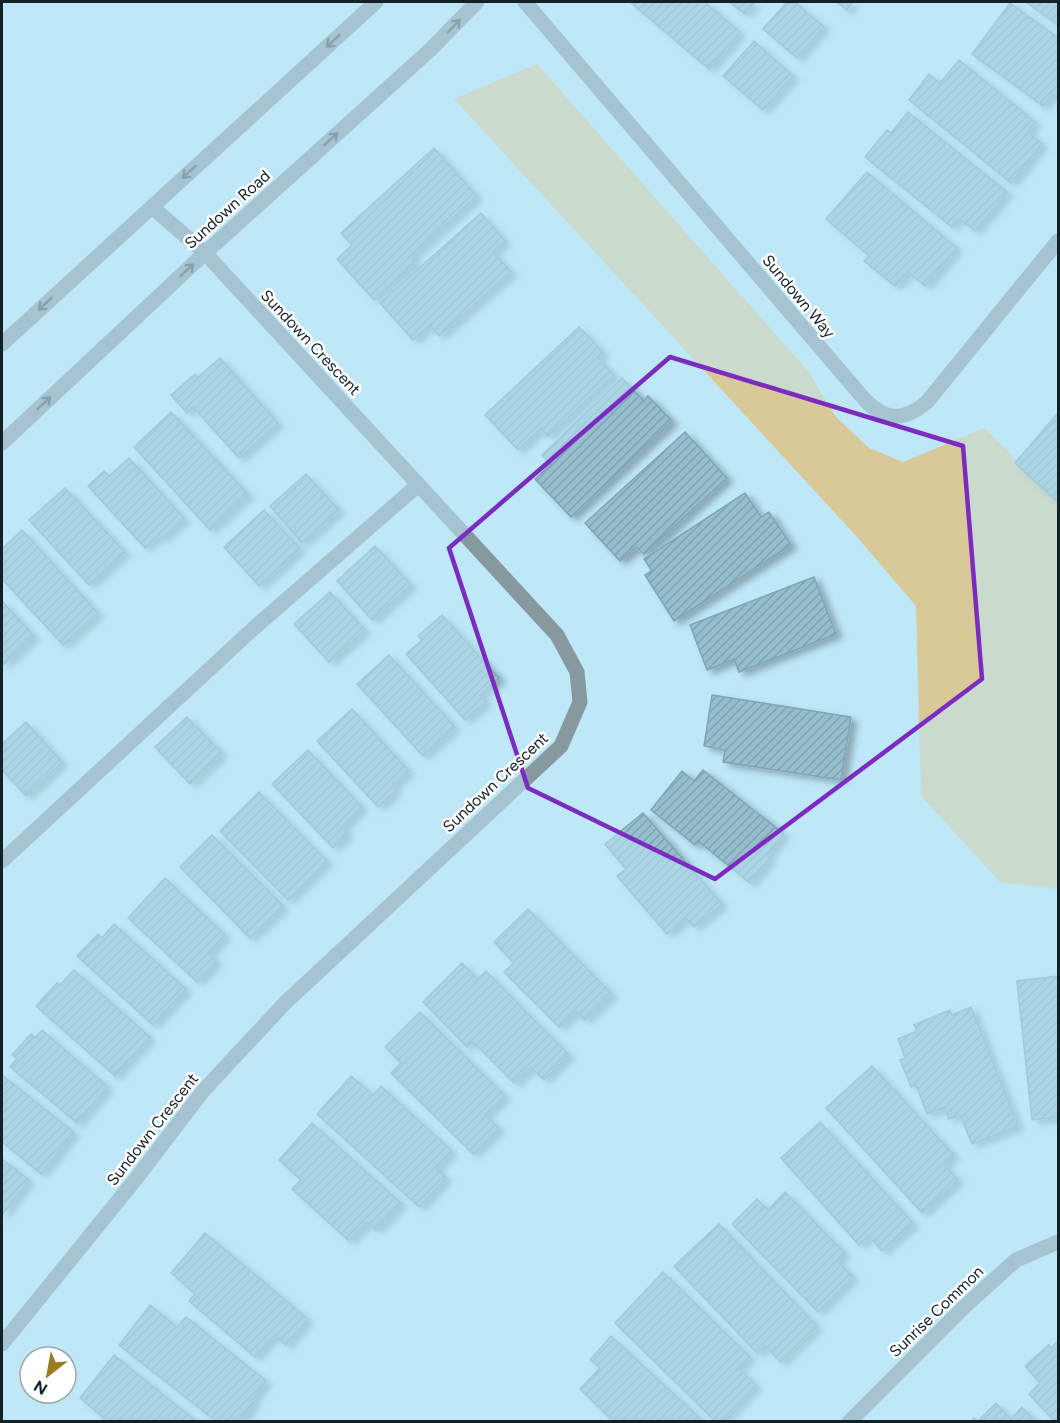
<svg xmlns="http://www.w3.org/2000/svg" width="1060" height="1423" viewBox="0 0 1060 1423" font-family="Figtree,sans-serif">
<style>
.green{fill:#d9c999}
.building{fill:url(#building-hatch);stroke:#7ea6b5;stroke-width:1.5;filter:url(#shadow)}
.lines{fill:none;stroke-linecap:round;stroke-linejoin:round}
.minor{stroke:#87989f;stroke-width:15}
.oneway{stroke:#405157}
.marked{fill:none;stroke:#7b2cbf;stroke-width:4.5;stroke-linejoin:round}
.labels{text-anchor:middle;stroke-width:5;stroke-linejoin:round;paint-order:stroke}
.street-label{font-size:16px;fill:#112127;stroke:#fff}
</style>
<defs>
<pattern id="building-hatch" width="6" height="6" patternUnits="userSpaceOnUse" patternTransform="scale(1.5)"><rect width="6" height="6" fill="#96bece"/><path d="M-1 1l2-2M0 6l6-6M5 7l2-2" fill="none" stroke="#80a3b1"/></pattern>
<filter id="shadow"><feDropShadow dx="6" dy="4" stdDeviation="3" flood-color="#0004"/></filter>
</defs>
<rect width="100%" height="100%" fill="#bee7f8"/>
<!-- green -->
<path class="green" d="M537 64 808 371 836 417 869 448 903 462 985 428 1058 503V889L1000 882 921 796 916 606 858 538 454 99Z"/>
<!-- building -->
<path class="building" d="M630 2H705L740 32 709 69Z
M729 2H755L745 14Z
M787 2H795L824 27 797 58 763 29Z
M836 2H853L847 10Z
M1026 2H1058V25Z
M1010 3 1058 38V99L1052 94 1043 106 972 54Z
M754 41 793 76 763 110 723 76Z
M959 60 1035 122 1028 132 1042 144 1011 183 909 100 929 74 940 83Z
M908 112 1007 192 975 231 959 218 952 227 865 157 887 130 891 133Z
M434 148 477 196 411 256 416 262 374 300 337 259 352 245 341 233Z
M867 172 957 248 925 286 908 272 895 286 864 261 869 256 826 219Z
M481 213 505 241 493 252 511 272 439 336 430 325 413 340 380 303Z
M579 327 603 352 598 358 614 375 548 436 541 428 518 450 485 415Z
M220 358 278 423 239 458 193 407 187 413 171 395 195 374 198 377Z
M622 378 644 401 648 396 672 421 571 517 535 479 551 464 542 455Z
M171 412 248 494 210 530 134 447Z
M1058 413V502L1015 463Z
M685 432 727 478 644 554 636 547 620 561 585 523Z
M129 458 184 518 163 538 159 535 145 548 88 486 104 471 109 476Z
M306 474 339 510 302 543 270 506Z
M65 488 125 552 89 585 29 520Z
M745 493 761 517 769 512 791 545 674 621 645 575 652 571 644 559Z
M264 510 300 549 259 586 224 547Z
M22 530 98 613 63 645 2 579V549Z
M375 546 411 585 372 620 337 581Z
M814 577 836 634 739 672 734 659 707 670 690 625Z
M330 592 365 630 329 662 294 624Z
M2 601 34 636 2 666Z
M442 615 499 678 480 695 486 702 465 720 406 654 422 640 418 636Z
M389 655 455 727 423 756 357 684Z
M712 695 851 717 841 780 723 762 725 750 704 746Z
M352 709 409 771 392 786 396 790 378 807 317 741Z
M187 717 222 753 190 784 155 747Z
M26 722 62 762 26 796 2 770V744Z
M308 750 362 807 342 827 348 833 333 848 272 784Z
M703 770 784 834 767 856 770 859 750 883 698 841 695 845 651 810 682 771 694 781Z
M259 792 327 861 288 900 220 831Z
M643 813 722 904 694 927 686 918 667 934 617 876 626 869 605 844Z
M212 835 283 906 250 938 180 867Z
M165 878 225 935 208 953 216 962 197 982 128 918Z
M528 909 612 994 585 1020 576 1011 559 1027 504 972 514 963 494 942Z
M114 924 186 989 153 1025 77 956 98 934 102 938Z
M462 963 478 979 486 971 569 1055 544 1080 531 1067 514 1083 473 1042 467 1047 423 1002Z
M74 970 150 1037 115 1076 36 1006 57 983 60 985Z
M1058 976V1117L1032 1120 1017 981Z
M971 1007 1018 1126 972 1144 960 1115 949 1119 944 1107 927 1114 916 1085 911 1087 900 1060 905 1058 898 1039 917 1031 914 1025 950 1010 952 1015Z
M420 1012 505 1096 485 1115 499 1128 473 1154 391 1073 401 1063 385 1047Z
M42 1030 108 1087 77 1123 10 1067 17 1059 12 1055 31 1034 35 1038Z
M872 1066 954 1155 944 1165 958 1180 922 1213 826 1108Z
M2 1075 74 1132 41 1174 2 1142Z
M351 1076 373 1095 381 1086 452 1151 436 1168 446 1178 419 1207 317 1114Z
M820 1122 913 1223 882 1251 869 1236 859 1245 781 1158Z
M312 1123 401 1203 376 1230 367 1222 349 1241 292 1189 301 1180 279 1160Z
M2 1159 29 1180 2 1215Z
M785 1192 845 1253 837 1261 853 1277 818 1312 732 1224 757 1199 768 1210Z
M719 1224 817 1326 780 1362 765 1345 757 1353 674 1266Z
M205 1233 308 1319 286 1345 274 1335 255 1357 189 1301 195 1294 171 1273Z
M663 1272 750 1357 738 1368 756 1385 721 1422H716L615 1323Z
M150 1305 177 1327 186 1317 266 1381 251 1401 254 1403 239 1422H217L119 1345Z
M611 1336 704 1422H614L580 1389 600 1368 590 1360Z
M1058 1341V1422H1055L1029 1394 1040 1383 1025 1366 1049 1345 1051 1348Z
M114 1355 197 1422H101L104 1418 80 1398Z
M996 1403 1011 1419 1022 1407 1036 1422H971L974 1418 978 1421Z"/>
<g class="lines">
<!-- minor -->
<path class="minor" d="M525 2 865 400C886 422 904 421 927 402L1058 241
M2 344 376 2
M2 443 205 253 430 50 477 2
M2 861 254 628 418 485
M2 1344 135 1180 203 1091 285 1003 561 746 580 702 577 672 557 635 205 253 152 207
M849 1422 962 1309 1016 1260 1058 1242"/>
</g>
<!-- one-way arrows -->
<defs><path id="oneway-shaft" d="M-6 0H5M1.5-3L5.5 0L1.5 3" fill="none" stroke-width="1.6" stroke-linecap="round" stroke-linejoin="round" transform="scale(1.5)"/></defs>
<g class="oneway">
<use href="#oneway-shaft" transform="translate(454 26) rotate(-46)"/>
<use href="#oneway-shaft" transform="translate(333 41) rotate(137)"/>
<use href="#oneway-shaft" transform="translate(331 139) rotate(-42)"/>
<use href="#oneway-shaft" transform="translate(189 172) rotate(138)"/>
<use href="#oneway-shaft" transform="translate(187 270) rotate(-43)"/>
<use href="#oneway-shaft" transform="translate(45 304) rotate(137)"/>
<use href="#oneway-shaft" transform="translate(44 403) rotate(-43)"/>
</g>
<!-- marked area -->
<path d="M0 0H1060V1423H0ZM670 357 963 446 982 679 715 879 528 788 449 548Z" fill="#bee7f8" fill-opacity=".55" fill-rule="evenodd"/>
<path class="marked" d="M670 357 963 446 982 679 715 879 528 788 449 548Z"/>
<g class="labels">
<!-- street labels -->
<g class="street-label">
<text transform="translate(227 209) rotate(-42)" y="6">Sundown Road</text>
<text transform="translate(799 296) rotate(50)" y="6">Sundown Way</text>
<text transform="translate(311 342) rotate(47)" y="6">Sundown Crescent</text>
<text transform="translate(495 782) rotate(-43)" y="6">Sundown Crescent</text>
<text transform="translate(152 1129) rotate(-52)" y="6">Sundown Crescent</text>
<text transform="translate(936 1311) rotate(-44)" y="6">Sunrise Common</text>
</g>
</g>
<!-- border -->
<rect width="1060" height="1423" fill="none" stroke="#112127" stroke-width="6"/>
<!-- north arrow -->
<g transform="translate(48 1375) rotate(211)"><circle r="28" fill="#ffffff" stroke="#a0a6a9" stroke-width="1.5"/>
<path d="M0-4.5L10 22L0 15L-10 22Z" fill="#987d25"/>
<text y="-9" font-size="16" font-weight="bold" text-anchor="middle" fill="#112127">N</text>
</g>
</svg>
